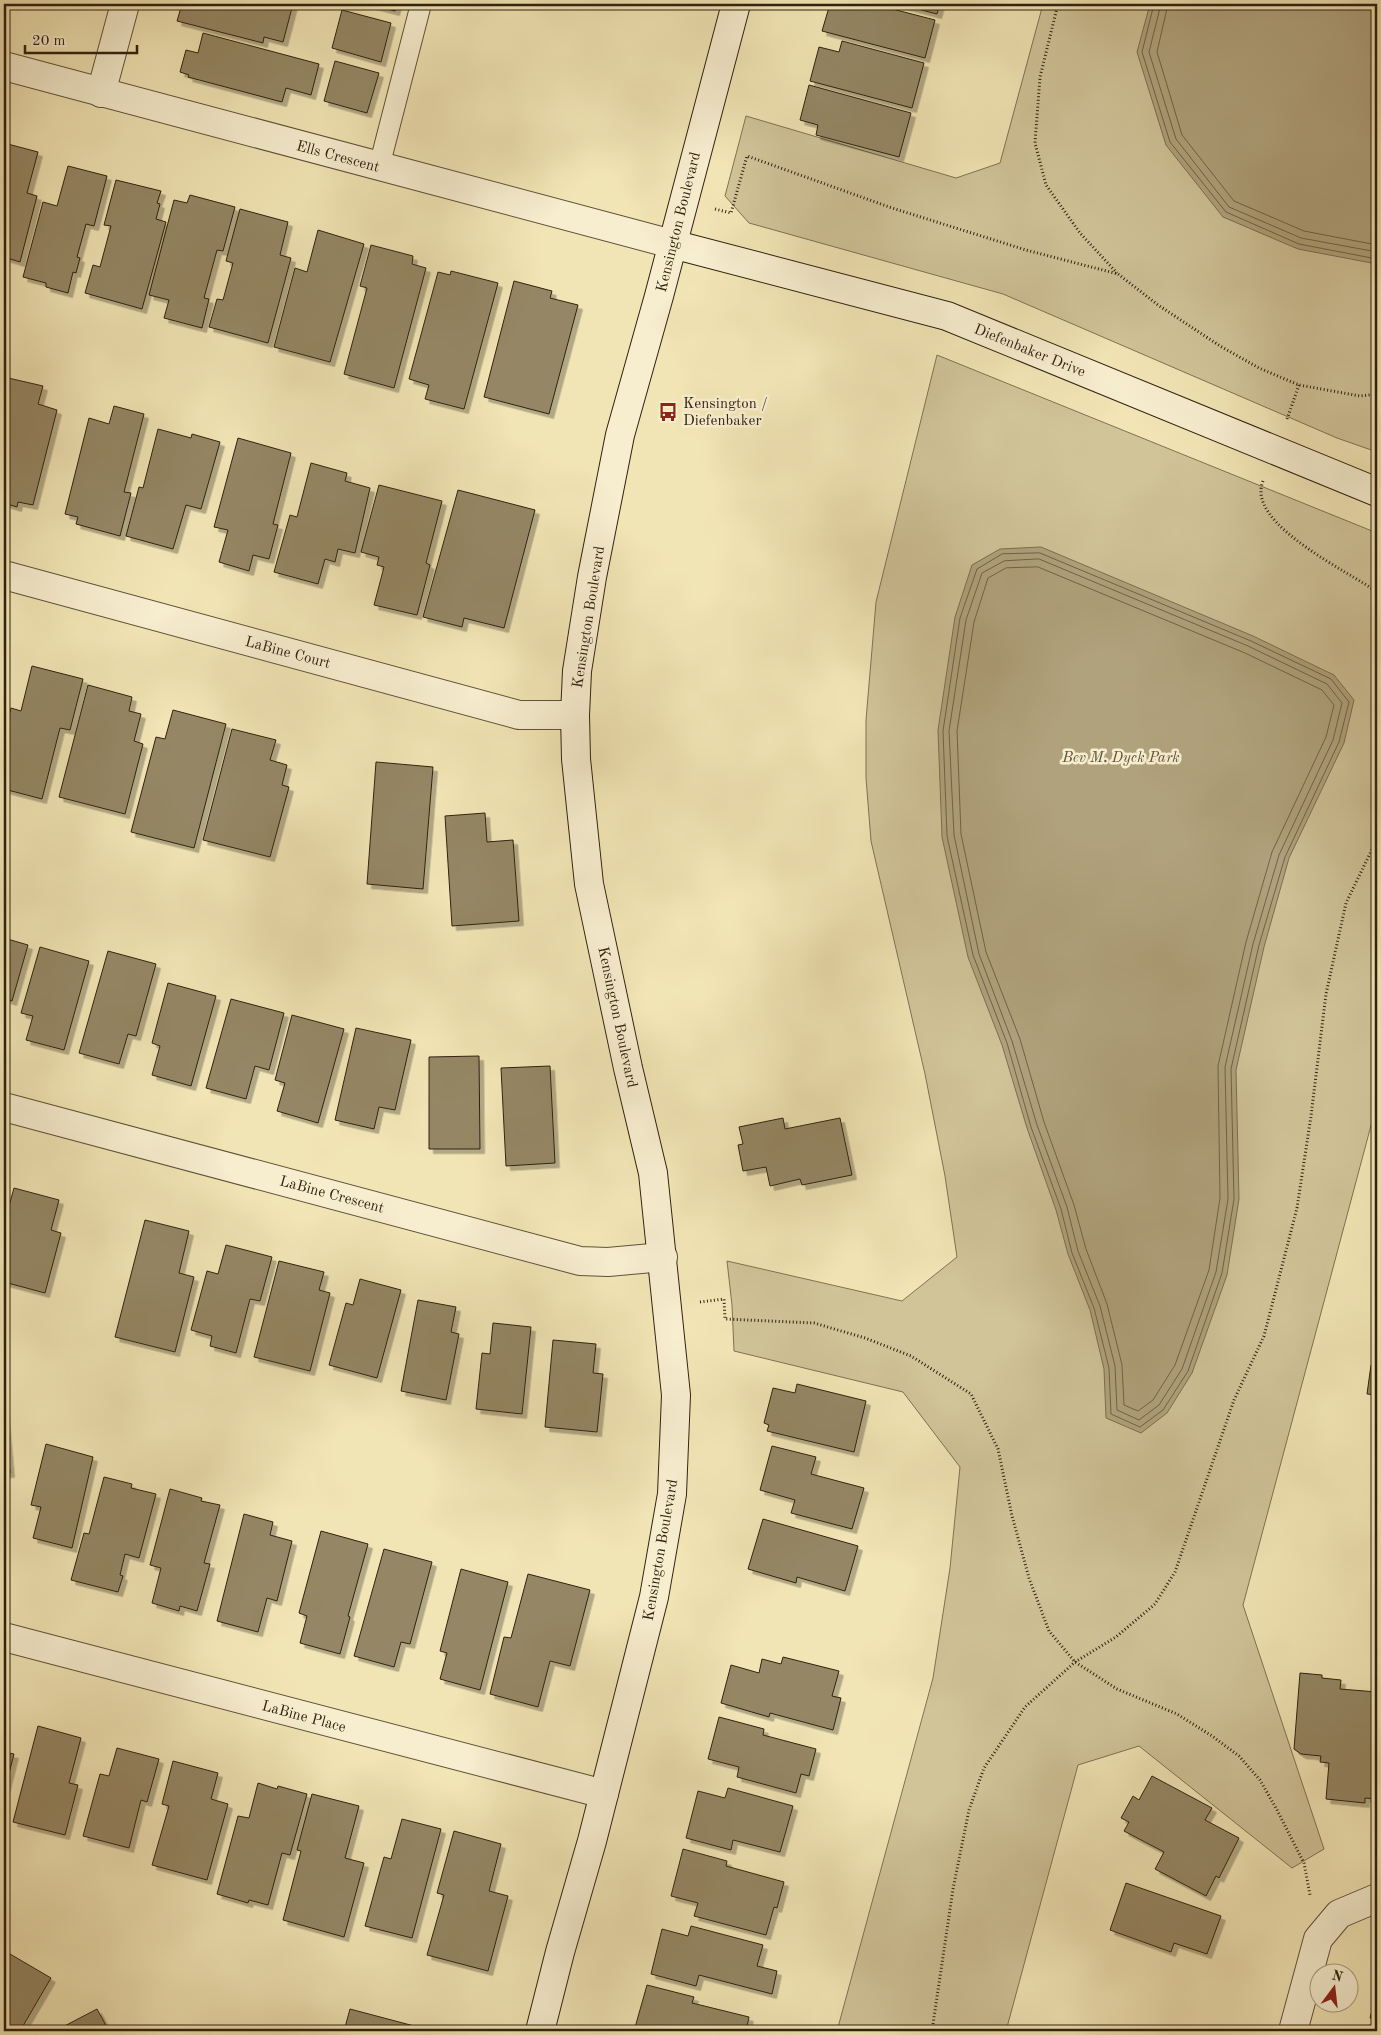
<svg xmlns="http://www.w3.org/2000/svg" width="1381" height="2035" viewBox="0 0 1381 2035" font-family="'Old Standard TT',serif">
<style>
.green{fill:#d1c499;stroke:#807254}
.water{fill:#b0a27d;stroke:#7d6e51}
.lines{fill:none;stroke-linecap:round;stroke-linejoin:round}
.shore{stroke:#706246;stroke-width:1}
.building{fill:#958765;stroke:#30210f;filter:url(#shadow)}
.lane-casing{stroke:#605238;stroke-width:22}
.street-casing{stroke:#605238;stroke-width:30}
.secondary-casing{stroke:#30210f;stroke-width:30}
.path{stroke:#30210f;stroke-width:3;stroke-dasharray:1 2.5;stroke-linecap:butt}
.lane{stroke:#f7eecf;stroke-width:20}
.street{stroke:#f7eecf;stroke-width:28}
.secondary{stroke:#f7eecf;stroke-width:28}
.labels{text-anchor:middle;stroke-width:5;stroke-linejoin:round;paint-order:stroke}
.street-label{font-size:15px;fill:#30210f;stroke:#f7eecf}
.poi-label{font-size:15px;fill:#30210f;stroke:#f7eecf;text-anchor:start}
.park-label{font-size:15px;font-style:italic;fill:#605238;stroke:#f7eecf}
</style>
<defs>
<filter id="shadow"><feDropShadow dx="4.5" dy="4.5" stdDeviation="0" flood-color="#0004"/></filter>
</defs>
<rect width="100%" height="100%" fill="#f2e5b5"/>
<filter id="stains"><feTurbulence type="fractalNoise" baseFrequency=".004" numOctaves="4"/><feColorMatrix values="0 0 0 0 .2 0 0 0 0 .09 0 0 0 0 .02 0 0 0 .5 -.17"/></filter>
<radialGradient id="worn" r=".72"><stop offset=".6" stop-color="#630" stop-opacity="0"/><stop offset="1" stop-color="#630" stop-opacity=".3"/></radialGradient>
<!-- green -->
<path class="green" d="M1043 4H1377V452L1337 438 1003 294 749 223 725 196 746 116 956 178 1000 163Z
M937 355 1377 533V1103L1243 1605 1324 1849 1292 1868 1139 1746 1078 1765 1006 2031H837L933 1678 950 1568 960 1467 903 1392 734 1351 732 1305 727 1261 902 1301 957 1257 945 1176 925 1074 871 841 866 778V720L876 602Z"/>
<!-- water -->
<path class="water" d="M1150 4H1377V264L1298 249 1223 217 1166 145 1137 52Z
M1041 547 1253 636 1334 675 1354 700 1344 743 1289 858 1264 947 1236 1070 1239 1199 1227 1275 1192 1373 1167 1413 1141 1433 1106 1418 1104 1369 1090 1310 1068 1254 1056 1210 1027 1128 1002 1045 968 957 942 837 938 730 955 617 972 565 1000 549Z"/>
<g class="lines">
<!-- shore -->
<path class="shore" d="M1154 4 1142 52 1170 142 1226 212 1299 244 1377 259
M1161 4 1149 52 1176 139 1229 207 1301 238 1377 252
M1168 4 1157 52 1182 135 1234 201 1304 231 1377 245
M1040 553 1251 641 1331 679 1349 702 1339 742 1285 857 1259 945 1231 1069 1234 1199 1222 1273 1188 1371 1163 1410 1140 1427 1111 1414 1109 1368 1094 1308 1072 1253 1061 1209 1031 1127 1007 1043 973 955 947 836 943 731 960 618 977 569 1002 554Z
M1039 559 1248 646 1327 684 1342 703 1333 740 1279 855 1253 944 1225 1067 1228 1199 1216 1272 1182 1369 1159 1405 1139 1420 1117 1410 1115 1366 1100 1306 1078 1251 1067 1207 1037 1125 1012 1041 979 954 954 835 949 731 966 620 982 573 1004 561Z
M1038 567 1245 653 1322 690 1334 705 1326 737 1272 852 1246 942 1218 1066 1220 1198 1209 1270 1175 1365 1153 1400 1138 1411 1124 1405 1122 1365 1107 1304 1086 1249 1074 1205 1044 1122 1020 1039 986 952 961 834 957 731 974 622 988 578 1006 568Z"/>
</g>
<!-- building -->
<path class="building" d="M182 4H293L283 42 264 37 263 43 177 21Z
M368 4H397L395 11Z
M830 4H873L935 20 925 58 822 31Z
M898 4H940L937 14Z
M342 10 391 23 381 62 332 48Z
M203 33 319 64 311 95 286 88 282 102 188 77 189 75 180 72 186 50 198 53Z
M842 41 924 63 912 108 810 81 819 47 839 52Z
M335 61 379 73 367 113 324 101Z
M809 85 911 113 899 157 816 135 818 125 800 120Z
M4 143 38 152 27 193 37 196 20 262 4 257Z
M68 166 107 176 94 226 86 224 77 257 80 258 76 273 73 272 68 293 46 287V283L23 277 43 202 57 206Z
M116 180 161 191 157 203 160 204 156 219 166 222 142 309 85 293 93 265 100 267 111 226 104 225Z
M190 195 235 207 223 251 217 250 204 298 209 299 202 328 164 318 169 300 149 295 174 200 187 203Z
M240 209 288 222 280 255 291 258 268 343 209 327 217 299 223 300 233 263 226 261Z
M318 230 364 244 330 362 274 347 295 268 307 272Z
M371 245 413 256 412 264 426 268 394 388 344 374 367 288 360 286Z
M451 271 498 283 464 409 425 399 429 385 409 379 438 272 450 275Z
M514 281 552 291 550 298 578 305 549 414 484 397Z
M4 377 43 386 38 404 57 410 33 505 18 502 17 507 4 503Z
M114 406 144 414 124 492 131 493 120 536 76 524 78 517 65 514 89 418 109 424Z
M158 429 191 438 192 434 220 442 201 509 186 505 173 549 126 536 139 487 143 488Z
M238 438 291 453 273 524 278 525 269 559 253 555 249 571 219 562 228 530 214 527Z
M311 463 347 473 345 481 370 488 355 553 338 549 335 562 325 559 318 584 274 572 290 515 297 517Z
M379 485 442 501 426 563 430 565 417 615 374 605 384 567 377 565 379 557 361 552Z
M458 490 535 510 504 628 464 618 462 627 423 617Z
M32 666 83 679 70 730 60 728 42 799 4 789V735L11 708 21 711Z
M88 685 132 697 129 711 141 714 134 741 143 744 125 814 59 797Z
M173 710 226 724 194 848 131 832 156 737 165 739Z
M232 729 276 740 270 760 287 765 282 785 289 787 270 857 203 840Z
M376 762 433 767 423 889 367 884Z
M485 813 487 842 513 840 519 921 452 926 445 816Z
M4 938 28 945 12 1001 4 998Z
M40 947 89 961 64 1050 26 1040 33 1016 21 1013Z
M108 951 156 964 136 1036 128 1034 119 1064 79 1053Z
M168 983 216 996 191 1086 152 1075 160 1046 152 1043Z
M231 999 284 1013 269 1070 255 1066 246 1099 206 1088Z
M292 1015 344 1029 318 1123 277 1111 285 1083 275 1080Z
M356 1028 411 1040 395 1110 379 1107 374 1129 335 1120Z
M479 1056 480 1149H429V1057Z
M550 1066 555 1163 506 1166 501 1068Z
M783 1118 785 1129 840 1118 852 1175 802 1185 800 1179 770 1186 766 1167 743 1171 738 1145 743 1144 739 1127Z
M14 1188 59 1200 51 1230 61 1233 45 1293 4 1282V1261L10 1236 4 1234V1224Z
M145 1220 189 1231 179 1273 194 1277 175 1352 115 1337Z
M226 1245 272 1257 260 1301 250 1299 236 1353 210 1346 212 1336 191 1330 207 1271 218 1274Z
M279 1261 324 1272 319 1290 330 1293 310 1371 254 1357Z
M360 1279 401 1290 377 1378 329 1365 346 1303 353 1305Z
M418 1300 456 1307 451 1332 459 1334 446 1400 401 1391Z
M493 1323 531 1327 522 1414 476 1409 482 1353 490 1354Z
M553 1340 596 1344 593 1373 603 1374 597 1432 545 1427Z
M1371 1365 1377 1366V1395L1367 1394Z
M797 1384 866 1401 854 1452 767 1431 769 1425 764 1423 773 1388 795 1393Z
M4 1406 10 1473H4Z
M46 1444 93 1457 72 1548 33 1538 41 1507 31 1505Z
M772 1446 816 1457 811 1474 864 1488 852 1529 791 1513 795 1500 760 1490Z
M104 1477 132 1484 131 1488 156 1494 139 1558 125 1554 120 1575 123 1576 118 1592 71 1580 84 1533 89 1534Z
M170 1489 202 1498 201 1501 220 1505 204 1563 210 1564 197 1611 180 1606 179 1611 152 1603 161 1568 150 1565Z
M244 1514 273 1522 270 1535 292 1541 277 1601 267 1598 258 1632 217 1621Z
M763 1519 858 1546 845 1591 797 1577 796 1583 748 1569Z
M321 1531 368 1544 348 1616 350 1617 340 1654 300 1643 307 1616 299 1613Z
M384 1549 432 1562 410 1644 401 1642 394 1667 354 1656Z
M461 1569 508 1582 480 1690 440 1679 447 1653 440 1651Z
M528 1574 590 1590 570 1666 550 1661 538 1707 490 1694 504 1637 511 1638Z
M783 1657 839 1671 832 1696 841 1698 833 1730 770 1713 769 1717 721 1703 731 1665 759 1673 762 1659 781 1664Z
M1300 1673 1322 1675V1678L1341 1680 1340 1689 1377 1692V1799L1365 1798V1803L1326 1799 1329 1763 1320 1762 1321 1756 1301 1754 1294 1749Z
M719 1717 764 1729 763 1735 816 1749 809 1776 801 1774 796 1793 737 1777 739 1767 708 1759Z
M38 1726 81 1738 69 1783 78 1785 65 1835 13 1822Z
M117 1748 159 1759 147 1802 141 1800 129 1848 83 1836 100 1774 109 1776Z
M4 1752 14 1754 4 1793Z
M173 1761 218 1773 211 1799 228 1804 207 1880 152 1865 169 1806 162 1804Z
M1152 1776 1212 1808 1205 1820 1239 1838 1219 1878 1216 1876 1206 1896 1155 1869 1164 1852 1124 1831 1129 1822 1121 1818 1133 1796 1139 1800Z
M258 1783 277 1789 278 1786 307 1794 290 1855 282 1853 268 1905 249 1900 248 1903 217 1894 238 1816 249 1818Z
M728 1788 793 1806 780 1852 733 1840 731 1850 686 1838 698 1791 725 1798Z
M312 1794 359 1806 345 1858 364 1863 344 1937 283 1920 301 1851 297 1850Z
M402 1819 441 1829 412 1938 365 1926 384 1857 391 1859Z
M454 1831 501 1844 489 1891 508 1896 488 1971 427 1955 444 1895 437 1893Z
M683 1849 727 1861 726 1866 784 1882 777 1908 774 1907 766 1935 694 1916 698 1903 671 1896Z
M1126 1883 1221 1916 1207 1954 1174 1943 1171 1952 1110 1930Z
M691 1926 763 1945 757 1966 777 1971 772 1994 699 1975 696 1986 651 1974 662 1929 688 1936Z
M10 1954 51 1978 20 2031H4V1965Z
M647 1985 694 1997 692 2003 749 2017 746 2031H634Z
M1377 1992V2020L1370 2018Z
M97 2009 109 2031H55Z
M350 2009 433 2031H344Z
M1369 2025 1377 2028V2031H1368Z"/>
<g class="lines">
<!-- lane casing -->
<g class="lane-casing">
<path id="lane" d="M379 167 421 4"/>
</g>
<!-- street casing -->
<g class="street-casing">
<path id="street" d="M4 66 672 244
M101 93 125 4
M4 575 519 715H575
M4 1107 580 1261 608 1262 663 1257
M4 1637 604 1794
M1293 2031 1318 1939 1339 1914 1377 1898"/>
</g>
<!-- secondary casing -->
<g class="secondary-casing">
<path id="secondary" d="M672 244 947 316 1377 492
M540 2031 560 1952 592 1841 654 1597 672 1494 676 1395 653 1173 628 1068 589 884 576 759 575 715 577 671 592 577 620 435 659 296 736 4"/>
</g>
<!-- path -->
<path class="path" d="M1058 4 1040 77 1035 143 1046 185 1080 233 1117 273
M715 209 731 213 747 156 892 208 1026 250 1118 274 1158 305 1220 346 1259 368 1299 385 1360 396 1377 394
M1287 419 1299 385
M1263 481C1245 524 1350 572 1377 592
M700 1302 724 1299 725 1319 814 1323 865 1338 911 1356 971 1394 998 1449 1012 1516 1029 1578 1049 1631 1075 1662 1117 1689 1177 1714 1212 1736 1239 1756 1260 1780 1277 1810 1304 1863 1310 1895
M932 2031 953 1889 969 1810 984 1768 1025 1707 1075 1662 1116 1637 1155 1604 1175 1572 1234 1400 1264 1336 1297 1208 1311 1116 1326 994 1346 903 1377 839"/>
<!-- lane -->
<use href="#lane" class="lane"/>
<!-- street -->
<use href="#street" class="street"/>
<!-- secondary -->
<use href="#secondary" class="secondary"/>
</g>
<!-- icons -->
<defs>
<g id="bus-bare" transform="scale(1.5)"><path d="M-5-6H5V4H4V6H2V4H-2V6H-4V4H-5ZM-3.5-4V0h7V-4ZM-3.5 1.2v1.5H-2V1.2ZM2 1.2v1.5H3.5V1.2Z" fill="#8f2418" stroke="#f7eecf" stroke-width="2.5" paint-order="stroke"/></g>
</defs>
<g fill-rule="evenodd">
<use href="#bus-bare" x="668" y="412"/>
</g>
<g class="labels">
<!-- street labels -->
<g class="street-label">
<text transform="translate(338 156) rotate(15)" y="5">Ells Crescent</text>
<text transform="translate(678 222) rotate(-76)" y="5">Kensington Boulevard</text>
<text transform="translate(1030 350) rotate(22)" y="5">Diefenbaker Drive</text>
<text transform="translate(588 617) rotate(-81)" y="5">Kensington Boulevard</text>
<text transform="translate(288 652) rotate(15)" y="5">LaBine Court</text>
<text transform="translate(618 1017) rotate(78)" y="5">Kensington Boulevard</text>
<text transform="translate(332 1194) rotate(15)" y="5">LaBine Crescent</text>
<text transform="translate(660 1550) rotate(-80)" y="5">Kensington Boulevard</text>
<text transform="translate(304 1716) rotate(15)" y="5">LaBine Place</text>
</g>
<!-- poi labels -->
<g class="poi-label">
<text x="683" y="408">Kensington /<tspan x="683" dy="17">Diefenbaker</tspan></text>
</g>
<!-- park labels -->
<g class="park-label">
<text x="1121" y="762">Bev M. Dyck Park</text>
</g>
</g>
<!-- margin -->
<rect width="1381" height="2035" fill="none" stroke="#f2e5b5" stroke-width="20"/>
<rect x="5" y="5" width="1371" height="2025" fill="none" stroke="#30210f" stroke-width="2.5"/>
<rect x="10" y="10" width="1361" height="2015" fill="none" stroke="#30210f"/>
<!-- north arrow -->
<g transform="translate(1334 1988) rotate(15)"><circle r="24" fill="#f7eecf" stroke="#a79c82"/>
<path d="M0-4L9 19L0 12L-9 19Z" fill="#8f2418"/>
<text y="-8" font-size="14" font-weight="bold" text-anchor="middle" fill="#30210f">N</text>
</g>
<!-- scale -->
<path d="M25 45v8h112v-8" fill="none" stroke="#30210f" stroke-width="2.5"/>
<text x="32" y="45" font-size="15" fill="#30210f" stroke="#f7eecf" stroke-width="4" paint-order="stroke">20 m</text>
<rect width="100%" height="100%" filter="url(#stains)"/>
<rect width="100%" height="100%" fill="url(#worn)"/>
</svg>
